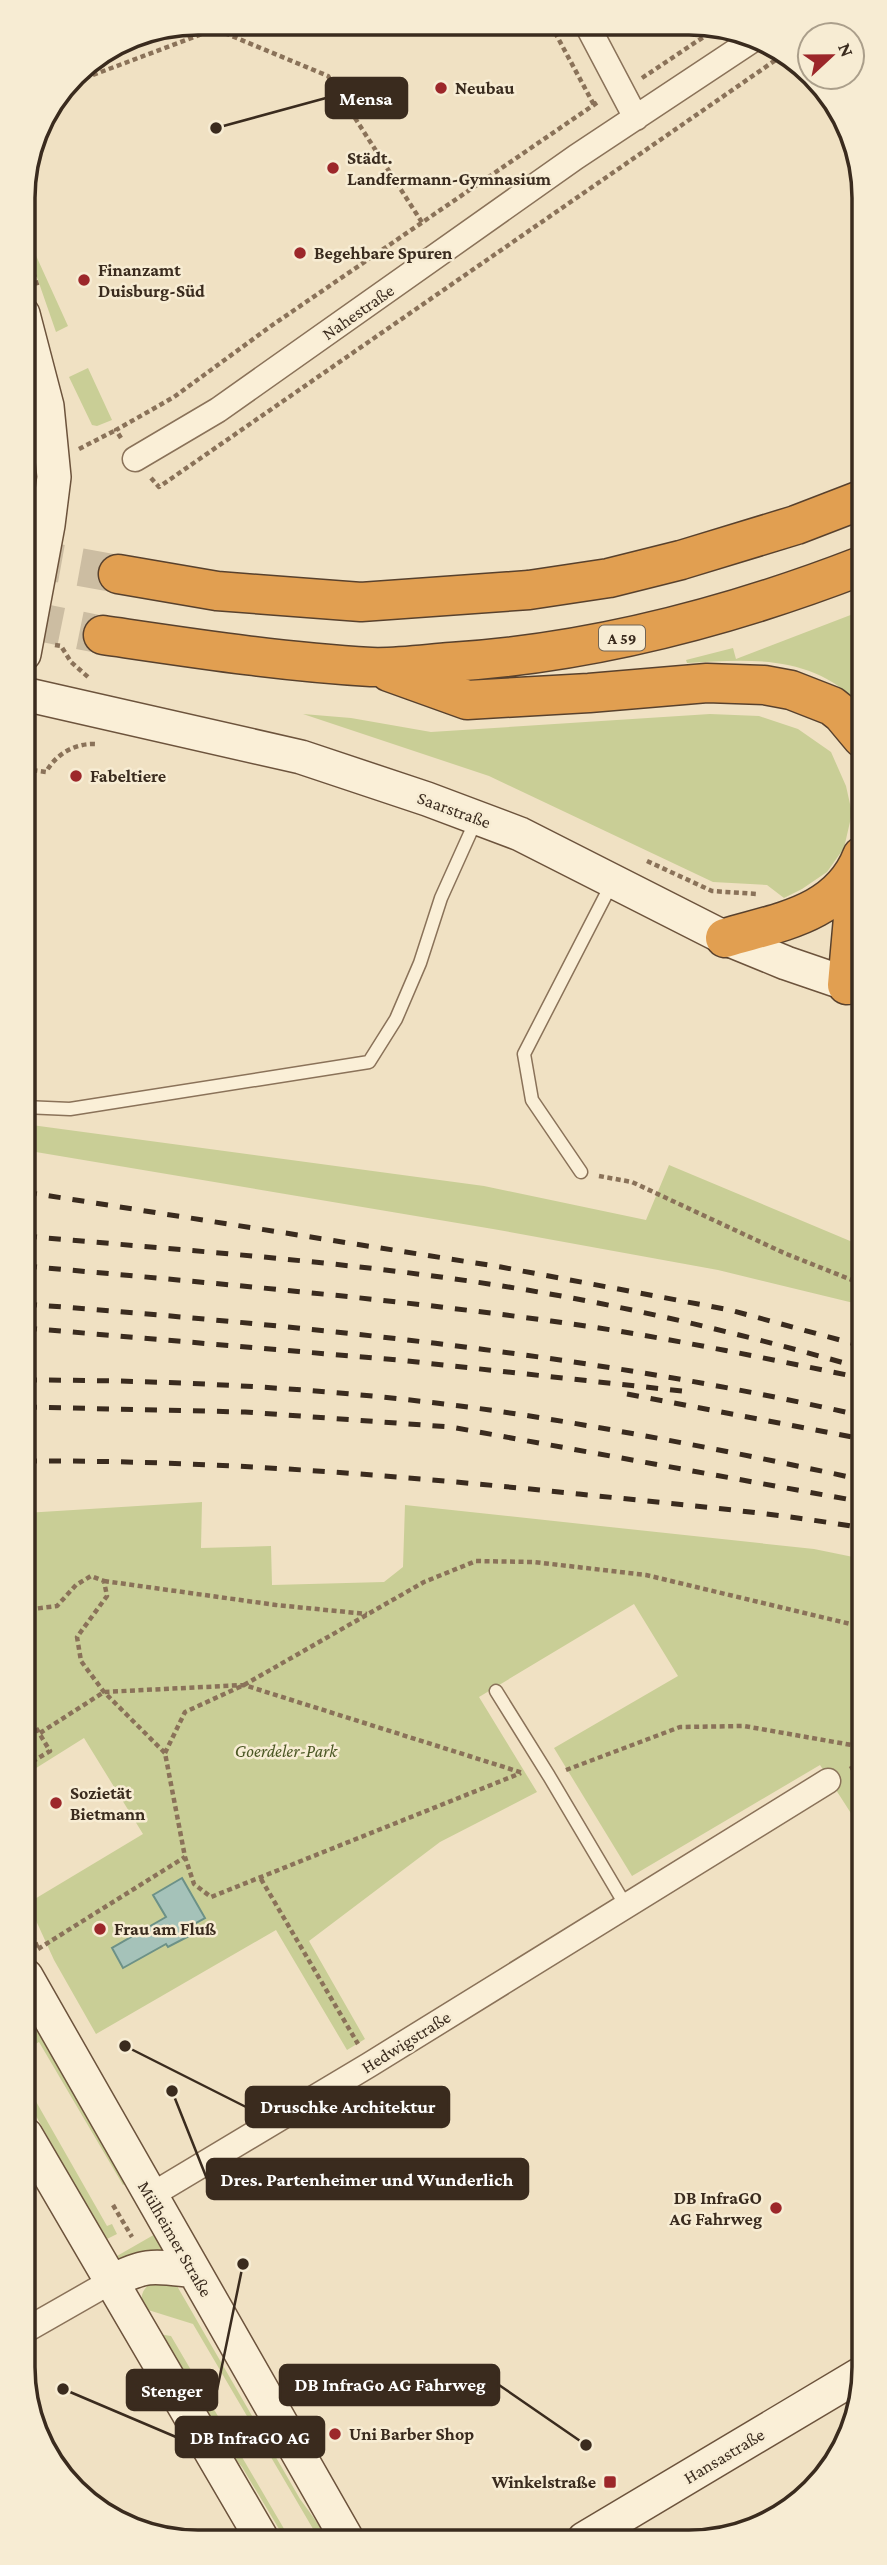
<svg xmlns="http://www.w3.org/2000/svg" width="887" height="2565" viewBox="0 0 887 2565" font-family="'Crimson Pro',serif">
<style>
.green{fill:#c9ce96}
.water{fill:#a5c2b9;stroke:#6c9187;stroke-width:2}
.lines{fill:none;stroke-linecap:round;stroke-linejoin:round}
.highway-tunnel{stroke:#ccbda2;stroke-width:38;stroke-dasharray:38 19;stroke-linecap:butt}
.lane-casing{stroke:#8a7259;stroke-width:15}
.street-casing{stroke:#8a7259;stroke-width:27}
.secondary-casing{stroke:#6c533c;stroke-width:36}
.highway-casing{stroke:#58412d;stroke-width:41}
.path{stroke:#8a7259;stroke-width:4.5;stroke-dasharray:5 3.5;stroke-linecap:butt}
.lane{stroke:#faefd7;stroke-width:12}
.street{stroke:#faefd7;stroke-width:24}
.secondary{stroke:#faefd7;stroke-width:33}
.highway{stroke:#e19f51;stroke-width:38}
.rail{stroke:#3a2b1e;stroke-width:5;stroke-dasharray:12 12;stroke-linecap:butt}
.poi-dot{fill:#9c272a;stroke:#f7ecd3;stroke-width:2.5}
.labels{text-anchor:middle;stroke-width:5;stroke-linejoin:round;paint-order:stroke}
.shield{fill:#f7ecd3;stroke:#736554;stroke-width:2}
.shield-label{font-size:16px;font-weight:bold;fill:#3a2b1e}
.poi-label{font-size:18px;font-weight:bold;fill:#3a2b1e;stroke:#f7ecd3;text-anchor:start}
.street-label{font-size:18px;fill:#3a2b1e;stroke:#f7ecd3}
.park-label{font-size:18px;font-style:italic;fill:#4b5724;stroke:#f7ecd3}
.rim{fill:none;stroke:#3a2b1e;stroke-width:3.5}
.leader{fill:none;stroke:#3a2b1e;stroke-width:2.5}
.callout-dot{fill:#3a2b1e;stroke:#f7ecd3;stroke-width:2.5}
.callout{fill:#3a2b1e;stroke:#3a2b1e;stroke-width:2.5}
.callout-label{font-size:19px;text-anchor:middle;font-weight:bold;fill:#fff}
</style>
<rect width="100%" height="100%" fill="#f0e1c3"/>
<!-- green -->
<path class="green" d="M23 227 68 326 56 332 23 237Z
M88 368 112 420 97 426 92 425 69 377Z
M23 379 30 413 32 452 24 447Z
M861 611 862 707C814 654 752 659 687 663L686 660 733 648 736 659Z
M303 714 351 718 431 732 710 714 759 716 798 729 831 752 846 786 852 813 844 848 827 872 802 889 784 898 767 885 713 882 489 776Z
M24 1124 484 1186 646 1220 669 1165 862 1246V1305L718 1270 493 1229 24 1150Z
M202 1502 201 1548 271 1546 272 1585 384 1582 403 1567 405 1505 814 1549 863 1559V1832L820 1765 632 1876 554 1748 678 1676 634 1604 479 1697 537 1792 440 1842 309 1941 365 2039 347 2050 276 1930 96 2034 54 1960 28 1903 143 1834 84 1738 25 1775V1513Z
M26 2009 30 2015 126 2183 123 2185 39 2042 26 2049Z
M26 2084 107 2226 112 2224 117 2234 105 2240 26 2098Z
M157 2233 170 2256 120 2261 117 2256Z
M167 2279 177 2286 300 2499 324 2532 321 2535 316 2534 193 2324 145 2309C135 2291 150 2280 167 2279Z
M158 2334 171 2336 290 2539H285L242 2467 221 2443Z"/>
<!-- water -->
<path class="water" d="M182 1878 205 1918 187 1928 191 1935 168 1947 166 1944 123 1968 112 1948 166 1917 153 1895Z"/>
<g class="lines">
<!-- highway-tunnel -->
<path class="highway-tunnel" d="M24 557 118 574
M24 619 103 635"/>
<!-- lane casing -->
<g class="lane-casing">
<path id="lane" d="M24 485 43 516
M24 1107 70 1109 369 1062 396 1019 420 963 441 898 477 818
M581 1172 532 1100 524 1054 612 883
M496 1691 549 1776 626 1906"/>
</g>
<!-- street casing -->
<g class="street-casing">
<path id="street" d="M587 25 636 118
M135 459 218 410 576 157 751 41
M150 2196 369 2065 828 1781
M26 2330 110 2282"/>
</g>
<!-- secondary casing -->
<g class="secondary-casing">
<path id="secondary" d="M23 314 47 406 54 477 48 525 24 654
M24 694 301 757 427 799 520 834 725 938 786 963 862 989
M26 1976 347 2539
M26 2135 262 2539
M110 2282C148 2263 153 2266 194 2271
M584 2539 864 2372"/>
</g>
<!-- highway casing -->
<g class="highway-casing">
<path id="highway" d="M118 574 217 591 361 602 529 590 609 578 681 560 796 525 861 500
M103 635C192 648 282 662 371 667 397 668 425 664 451 662 592 653 729 617 861 566
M389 672 467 700 589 693 707 683 764 685 791 690 832 706 842 714 862 738
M725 938C778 922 839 915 862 856
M847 985 853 918 862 897"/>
</g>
<!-- path -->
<path class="path" d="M213 23 215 29 328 76 423 224
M551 25 594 105
M642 78 720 26
M69 84 215 29
M23 240 38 288
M121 438 116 430 174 397 271 326 598 102
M79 449 116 430
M151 478 159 487 780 57
M55 645 61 646 71 662 88 677
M24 769 46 772C56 754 75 743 96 744
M647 861 712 891 757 894
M599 1176 632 1182 784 1253 862 1284
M104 1581 276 1605 367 1614
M25 1600 33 1609 57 1606 76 1585 91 1576 104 1581 107 1596 77 1637 81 1661 104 1692 165 1753 185 1857 194 1884 211 1897 521 1773
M25 1719 30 1718 50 1751 25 1766
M40 1733 104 1692 244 1685 523 1773
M165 1753 185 1712 244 1685 424 1582 476 1561 534 1562 646 1575 863 1627
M850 1769 863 1761
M566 1770 680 1727 744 1726 863 1747
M261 1879 358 2044
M26 1919 38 1949
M38 1949 185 1857
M113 2205 132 2237"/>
<!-- lane -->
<use href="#lane" class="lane"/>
<!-- street -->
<use href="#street" class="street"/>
<!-- secondary -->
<use href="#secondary" class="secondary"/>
<!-- highway -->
<use href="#highway" class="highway"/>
<!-- rail -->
<path class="rail" d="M25 1192 501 1267 730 1310 862 1346
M25 1236C190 1251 357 1262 521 1289 636 1308 750 1336 862 1368
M25 1266C200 1282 376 1297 551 1321 655 1335 759 1357 862 1378
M25 1304C305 1326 588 1353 863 1416
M25 1328 398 1360 691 1392
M25 1380C193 1380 364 1390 530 1416 642 1434 753 1456 863 1480
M627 1394 863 1439
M25 1407 245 1412 451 1427 863 1502
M25 1461C211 1460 395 1475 579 1494 674 1504 769 1512 863 1528"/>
</g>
<!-- markers -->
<g class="poi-dot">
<circle cx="441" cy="88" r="7"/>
<circle cx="333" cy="168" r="7"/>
<circle cx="300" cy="253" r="7"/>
<circle cx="84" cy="280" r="7"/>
<circle cx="76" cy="776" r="7"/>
<circle cx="56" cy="1803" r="7"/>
<circle cx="100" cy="1929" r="7"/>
<circle cx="776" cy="2208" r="7"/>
<circle cx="335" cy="2434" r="7"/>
<rect x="603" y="2475" width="14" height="14" rx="3.5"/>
</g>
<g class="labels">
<!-- shield labels -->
<rect class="shield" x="599" y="625.5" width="46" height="25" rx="5"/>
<g class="shield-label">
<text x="622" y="644">A 59</text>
</g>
<!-- poi labels -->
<g class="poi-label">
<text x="455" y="94">Neubau</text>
<text x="347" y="164">Städt.<tspan x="347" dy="21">Landfermann-Gymnasium</tspan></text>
<text x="314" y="259">Begehbare Spuren</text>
<text x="98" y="276">Finanzamt<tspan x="98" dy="21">Duisburg-Süd</tspan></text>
<text x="90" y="782">Fabeltiere</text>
<text x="70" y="1799">Sozietät<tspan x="70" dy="21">Bietmann</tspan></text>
<text x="114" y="1935">Frau am Fluß</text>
<text x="762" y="2204" text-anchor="end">DB InfraGO<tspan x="762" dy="21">AG Fahrweg</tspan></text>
<text x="349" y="2440">Uni Barber Shop</text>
<text x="596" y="2488" text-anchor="end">Winkelstraße</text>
</g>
<!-- street labels -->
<g class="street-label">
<text transform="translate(358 312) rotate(-35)" y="6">Nahestraße</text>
<text transform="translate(454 810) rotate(20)" y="6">Saarstraße</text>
<text transform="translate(406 2042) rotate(-32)" y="6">Hedwigstraße</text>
<text transform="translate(175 2239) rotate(60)" y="6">Mülheimer Straße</text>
<text transform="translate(724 2456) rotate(-31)" y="6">Hansastraße</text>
</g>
<!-- park labels -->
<g class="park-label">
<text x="286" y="1757">Goerdeler-Park</text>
</g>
</g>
<!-- crop -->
<path d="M0 0H887V2565H0ZM198 35H689A163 163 0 0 1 852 198V2367A163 163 0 0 1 689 2530H198A163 163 0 0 1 35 2367V198A163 163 0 0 1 198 35Z" fill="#f7ecd3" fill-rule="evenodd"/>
<path class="rim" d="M198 35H689A163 163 0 0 1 852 198V2367A163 163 0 0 1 689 2530H198A163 163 0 0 1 35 2367V198A163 163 0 0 1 198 35Z"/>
<!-- callouts -->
<path class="leader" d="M216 128L326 98M125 2046L246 2107M172 2091L207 2179M586 2445L499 2385M243 2264L217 2390M63 2389L176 2437"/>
<g class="callout-dot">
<circle cx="216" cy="128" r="7"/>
<circle cx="125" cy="2046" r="7"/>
<circle cx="172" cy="2091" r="7"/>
<circle cx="586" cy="2445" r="7"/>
<circle cx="243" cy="2264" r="7"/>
<circle cx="63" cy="2389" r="7"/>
</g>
<g class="callout">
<rect x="326" y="78" width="81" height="40" rx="7"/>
<rect x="246" y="2087" width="203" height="40" rx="7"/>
<rect x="207" y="2159" width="321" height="40" rx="7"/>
<rect x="280" y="2365" width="219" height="40" rx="7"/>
<rect x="127" y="2370" width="90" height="40" rx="7"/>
<rect x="176" y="2417" width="148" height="40" rx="7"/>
</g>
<g class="callout-label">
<text x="366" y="105">Mensa</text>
<text x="348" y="2113">Druschke Architektur</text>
<text x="367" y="2186">Dres. Partenheimer und Wunderlich</text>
<text x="390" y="2391">DB InfraGo AG Fahrweg</text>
<text x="172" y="2397">Stenger</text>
<text x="250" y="2444">DB InfraGO AG</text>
</g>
<!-- north arrow -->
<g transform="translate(831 56) rotate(68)"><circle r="33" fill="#f7ecd3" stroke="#ab9f8b" stroke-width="2"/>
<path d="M0-5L12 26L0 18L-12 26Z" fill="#9c272a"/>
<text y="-10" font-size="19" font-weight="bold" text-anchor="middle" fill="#3a2b1e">N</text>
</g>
</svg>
